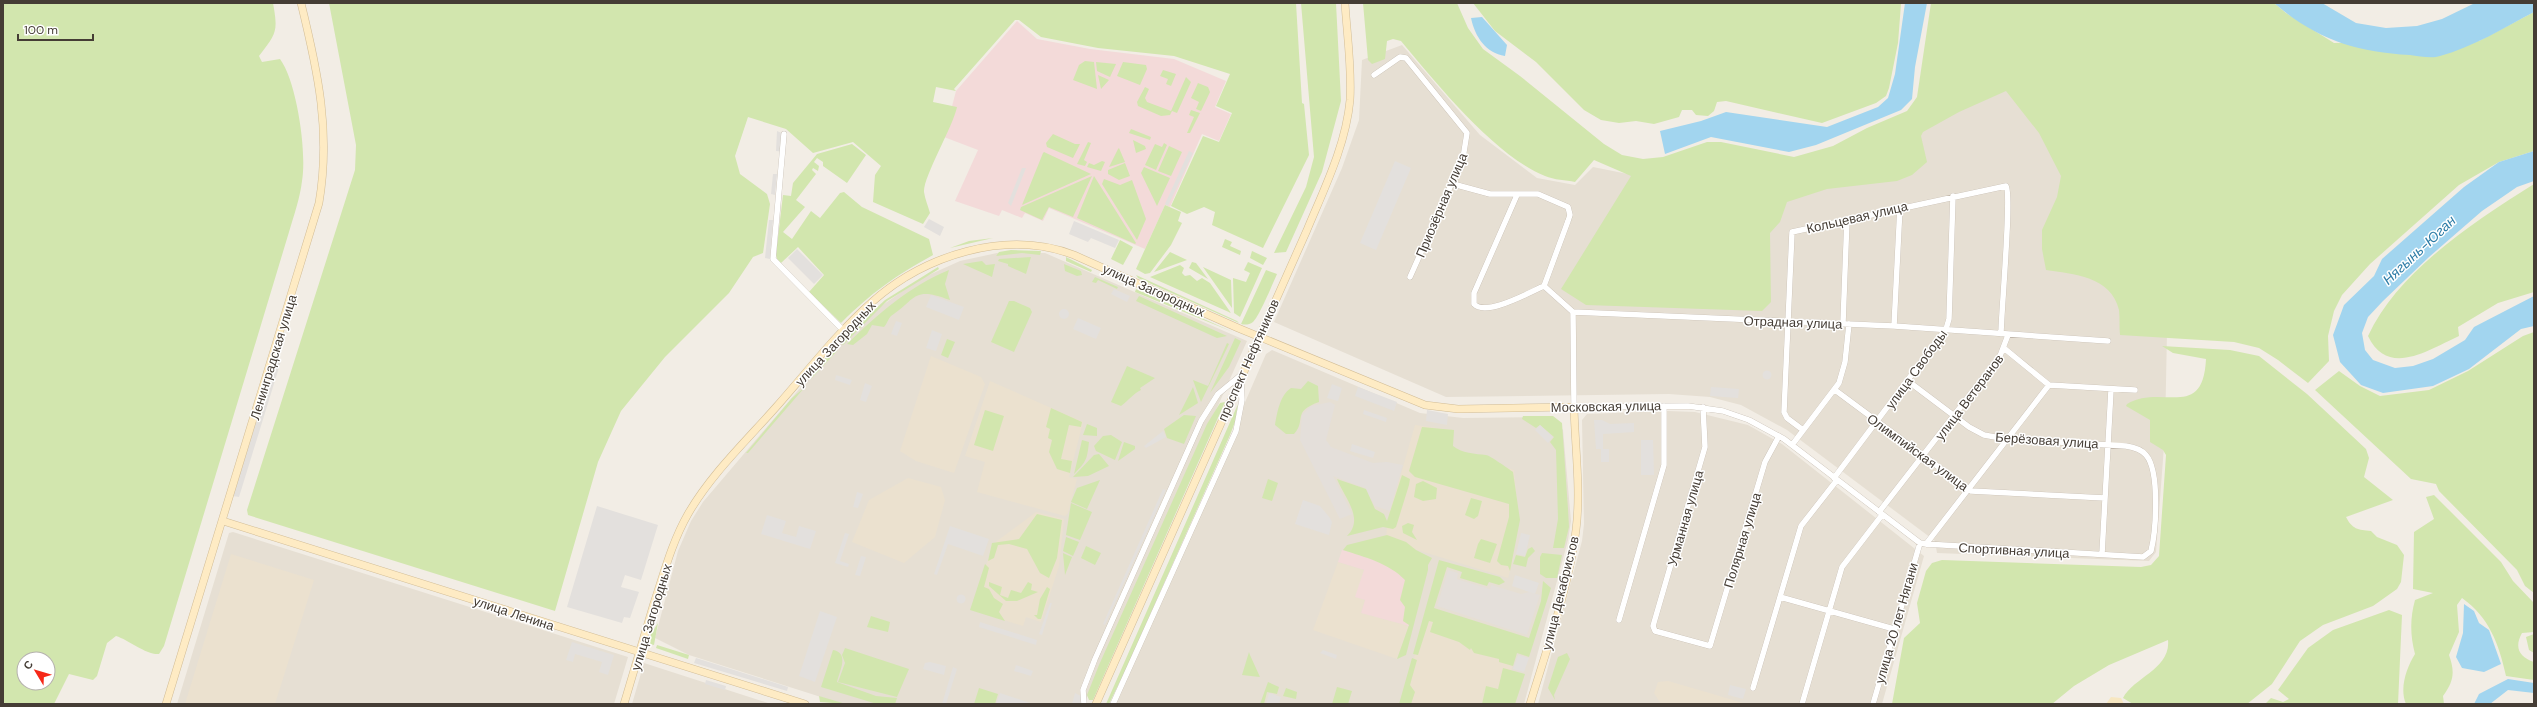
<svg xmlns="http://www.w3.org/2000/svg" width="2537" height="707" viewBox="0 0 2537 707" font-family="'DM Sans',sans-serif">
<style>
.residential{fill:#e6dfd3}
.industrial{fill:#e4dfda}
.education{fill:#ebe1cf}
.medical{fill:#f3dad9}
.green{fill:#d2e6ae;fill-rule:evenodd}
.sand{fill:#f7e7c1}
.parking{fill:#e3e0dd}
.water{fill:#a2d5ef}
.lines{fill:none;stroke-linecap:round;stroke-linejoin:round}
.minor-casing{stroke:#c1b7ab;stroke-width:6}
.secondary-casing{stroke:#d2bd96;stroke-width:8}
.minor{stroke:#fff;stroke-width:5.5}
.secondary{stroke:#feebc4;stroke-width:7}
.labels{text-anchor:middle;stroke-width:3;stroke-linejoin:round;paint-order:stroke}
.street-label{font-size:13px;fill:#453d35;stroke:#fff}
.water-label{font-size:14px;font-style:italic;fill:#2e7da7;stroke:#fff}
</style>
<rect width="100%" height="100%" fill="#f2ede5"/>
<!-- residential -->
<path class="residential" d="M1402 45 1480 135 1537 178 1575 185 1593 167 1628 174 1873 161 2014 71 2167 332 2165 433 2156 552 2149 561 1937 553 1935 541 1787 430 1741 405 1710 397 1669 394 1446 397 1274 322 1342 168 1359 120 1362 60Z
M997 253H1045L1247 341 1084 704H843L689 655 655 638 678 551 691 521 703 502 835 347 874 311 920 279 960 261Z
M1272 350 1420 413 1463 418 1551 417 1563 430 1571 521 1568 540 1524 704H1114L1266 354Z
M1668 411 1695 412 1748 425 1782 444 1924 556 1882 704H1538L1582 541 1584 524 1582 420 1587 414Z
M233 532 628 657 614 704H177L229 533Z
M644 663 771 704H632Z"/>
<!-- industrial -->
<path class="industrial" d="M1330 402 1335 405 1326 440 1331 447 1373 463 1387 462 1403 465 1390 511 1375 506 1365 488 1333 476 1352 514 1340 519 1300 440 1302 415 1311 406Z
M1448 570 1458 573 1457 579 1490 589 1491 585 1521 594 1529 592 1540 595 1527 635 1437 606Z"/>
<!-- education -->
<path class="education" d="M931 356 981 377 985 384 954 473 916 461 900 451Z
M990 381 1083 422 1069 477 1077 479 1068 513 1065 516 977 492 985 462 965 456Z
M1415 425 1452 430 1450 449 1514 470 1517 503 1513 559 1508 578 1417 550 1386 537 1388 519Z
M908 478 941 487 945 500 935 537 904 563 852 542 869 500Z
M1036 512 1064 519 1059 566 1041 622 1026 617 1023 626 972 610 993 544Z
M231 554 314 580 275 704H185Z
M1338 562 1364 570 1355 597 1365 600 1361 613 1409 626 1397 659 1313 630Z
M1426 619 1518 645 1511 671 1512 704H1400Z
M1668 681 1706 692 1746 704H1661L1654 693 1658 682Z"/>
<!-- medical -->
<path class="medical" d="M1017 21 1037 39 1090 49 1174 59 1226 81 1215 107 1231 114 1219 141 1202 134 1170 207 1165 205 1145 249 1049 208 1043 221 1025 213 1022 218 1002 210 999 216 955 201 978 150 944 137 956 91Z
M1342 550 1400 565 1417 597 1409 626 1361 613 1365 600 1355 597 1364 570 1338 562Z"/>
<!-- green -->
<path class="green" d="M3 3H273C278 31 277 33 259 56L262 62 280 59C297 82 307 153 302 181 300 198 294 215 289 232L164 646 159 654C146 655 129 640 116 636L107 643 97 676 93 680 69 674 54 704H3ZM24 659H48V683H24Z
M329 3H1296L1302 103 1304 104 1309 155 1263 248 1212 225 1215 212 1204 207 1187 214 1171 206 1203 136 1219 142 1232 113 1216 106 1230 74 1174 56 1098 48 1041 37 1019 20H1015L954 89 956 91 936 87 933 102 957 107C953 127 923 177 924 192 925 199 928 206 930 213L923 224 873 202 875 175 881 166 853 142 813 153 786 129 748 117 735 156 740 174 767 194 770 204 763 253 753 257 729 293 665 357 621 411 598 462 555 611 248 515 247 510 355 170 356 145Z
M1301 3H1336L1341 101 1322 172 1286 252 1274 253 1306 187 1314 157Z
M1363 3H1457L1468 28 1483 49 1520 76 1604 144 1622 155 1643 159 1663 157 1707 142H1721L1794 157 1833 146 1867 128 1907 111 1917 97 1931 3H2274L2286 13 2334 43 2479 41 2534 12V151L2499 162 2459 185 2370 264 2342 295 2334 311 2328 336 2329 361 2308 383 2278 360 2259 348 2234 342 2120 335C2119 327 2120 318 2119 310 2111 276 2073 274 2046 270L2042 249V230L2057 197 2061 176 2039 133 2006 91 1959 112 1923 132 1921 136 1927 162 1912 175 1897 181 1827 189 1787 202 1780 222 1770 233 1771 302 1762 311 1586 305 1561 289 1631 176 1594 160 1575 182C1566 180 1554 180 1545 176 1496 157 1435 82 1401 41L1393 39 1387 41 1385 59 1372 64 1368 60Z
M1473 3H1901V4L1898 43 1889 88 1886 96 1876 103 1822 123 1726 101 1717 102 1714 111 1708 116 1696 115 1692 110H1682L1679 117 1654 124 1636 121 1619 123 1601 120 1584 110 1536 62 1495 31Z
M1085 61 1094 62 1097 89 1073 80 1079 65Z
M1096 62 1116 64 1110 77 1097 71Z
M1123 62 1146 65 1147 69 1140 85 1117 76Z
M1163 70 1176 74 1171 86 1166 84 1168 79 1160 76Z
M1098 75 1109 80 1101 89Z
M1186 77 1191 82 1177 113 1172 111 1170 115 1161 116 1138 106 1137 102 1145 87 1149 89 1145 98 1147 102 1171 111Z
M1198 83 1208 87 1210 92 1201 111 1196 109 1199 102 1191 98Z
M1191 110 1200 113 1190 133H1187L1194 117 1189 115Z
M1131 129 1151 137 1150 140 1129 133Z
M1053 134 1075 144H1080L1073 158 1047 147 1046 143Z
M1133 140 1145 146 1146 149 1136 153Z
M1088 142 1091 143 1084 160 1087 162 1085 166 1077 164Z
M1164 143 1167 145 1156 170 1145 165 1155 144 1162 147Z
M852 144 866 155 847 183 823 166V162L817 158 814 162 819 166 818 171 813 168 812 170 816 174 796 200 805 207 783 232 792 239 811 211 820 218 840 193 844 192 862 207 929 239 933 255C895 276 871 293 841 323L809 292 824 275 798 247 781 263 777 259 776 254 783 195 791 196 793 183 817 154Z
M1169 146 1182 152 1171 176 1158 171Z
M1119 148 1125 162 1109 167 1118 149Z
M1044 152 1091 174 1022 205 1043 153Z
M1102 161 1105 162 1101 171 1087 167 1089 163 1094 165Z
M1125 163 1130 176 1119 180 1108 174V170Z
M1144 167 1170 178 1157 206 1141 173Z
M1092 176 1073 217 1049 207 1042 220 1020 210 1021 207Z
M1094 176 1136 243 1135 244 1077 218Z
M1104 179 1120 185 1132 180 1146 219 1137 240 1102 184Z
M2534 184V292L2498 303 2458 327 2459 336C2428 350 2388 378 2368 336 2398 271 2475 221 2534 184Z
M1165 205 1181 212 1178 221 1182 223 1171 245 1150 273 1145 274 1136 269Z
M993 238 950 248 969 241Z
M1225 239 1232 242 1230 246 1241 251 1240 255 1222 247Z
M1120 240 1133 247 1123 265 1111 259Z
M1011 250 1041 251 1040 255 1022 253 996 256 999 252Z
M1252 251 1267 258 1263 265 1250 258Z
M1170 252 1187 260 1154 272Z
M1031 257 1026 274 1008 266V264L998 261 999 259Z
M1066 257 1092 270 1091 272 1066 261Z
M982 261 986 265 995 264 992 277 963 264Z
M1192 262 1196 263 1208 279 1189 268Z
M1248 262 1262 268 1240 317 1234 313 1233 278 1246 282 1250 273 1244 270Z
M1064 264 1081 271 1082 275 1077 276 1065 271Z
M1180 265 1184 268 1182 273 1185 276 1190 275 1197 281 1202 278 1210 283 1231 313 1150 277Z
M938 267 939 269 887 301 843 345 840 342 885 300Z
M1203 267 1231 280 1232 308Z
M949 270 945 284 950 300C913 286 917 298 891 316 888 319 887 324 884 327L872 325 867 334 853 345 847 344C878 314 908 287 949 270Z
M1266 270 1277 274C1272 285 1260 315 1253 322 1249 325 1245 325 1241 324Z
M1136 275 1237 321 1239 323 1138 278Z
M1095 277 1118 287 1117 289 1098 280 1096 283 1092 282Z
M1136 289 1233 332 1135 292Z
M1139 296 1227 336 1217 338 1136 301Z
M1009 301H1014L1030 308 1032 312 1014 352 991 342Z
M2534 332V593L2525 586 2517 570 2439 491 2436 484 2411 479 2315 390 2339 371 2360 386 2380 396 2429 390 2468 371 2523 336Z
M1235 338 1241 341 1229 367 1210 393Z
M947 339 955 342 948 358 941 355Z
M1227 343 1229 344 1201 402 1193 380 1208 386Z
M2162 346 2230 350 2259 356 2307 394 2366 449 2369 458 2364 477 2393 500 2346 517C2352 529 2358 530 2371 531L2377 537 2397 545 2404 555 2401 582 2397 589 2373 606 2323 625 2300 641 2272 684 2247 704H2133L2123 698C2134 677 2171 669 2168 640L2109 665 2074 686 2052 704H1892L1904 638 1920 623 1917 603 1926 571 1932 563 1942 560 2141 567 2151 565 2159 556 2166 455 2163 450 2150 442V420L2126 406 2127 404C2161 383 2203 422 2206 359L2173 353Z
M832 350 837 351 811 379 817 369Z
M1127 366 1155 378 1140 388 1141 390C1133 394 1129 400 1121 406L1111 402Z
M1308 381 1318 386 1319 402C1291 412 1307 420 1294 434H1286L1275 425C1277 413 1280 395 1291 388L1301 389Z
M805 387 748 453H746L792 398Z
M1193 387 1198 403 1179 415Z
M1225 402 1093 700H1089L1087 695 1099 665 1207 424 1220 403Z
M1238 404 1235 422 1230 435 1125 671 1109 704H1106Z
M1051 408 1082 422 1081 427 1069 425 1061 459 1072 461 1070 473 1057 469 1049 452 1052 440 1048 438 1050 429 1046 427Z
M985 410 1004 416 993 451 974 445Z
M1184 415 1196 416 1184 444 1167 438 1164 429Z
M1523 416H1553L1562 423 1568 509 1569 527 1564 548H1553L1558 519 1556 450 1550 442 1554 437 1540 425 1536 428 1522 419Z
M1087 424 1097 428V436L1083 435Z
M1422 427 1454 430 1453 446C1461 453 1476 454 1486 455 1489 455 1509 469 1513 472L1520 520 1510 571 1508 566 1501 565 1497 561 1509 517V504L1415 477 1409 471Z
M1111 435 1122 442 1115 460 1096 451 1094 446 1103 436Z
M1082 440 1089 442C1087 459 1087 461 1074 474Z
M1124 442 1135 446V449L1118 461Z
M1099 454 1109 466 1088 476 1073 477 1094 455Z
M1402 475 1410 479 1409 485 1396 527 1393 529 1383 527 1347 536C1365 519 1344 497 1337 479L1366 489 1375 509 1384 514 1387 521Z
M1268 479 1278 483 1272 501 1262 498Z
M1100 480 1087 509 1071 502 1077 488Z
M1423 481 1437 488 1436 499 1423 501 1414 497 1416 484Z
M2434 495 2501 562 2513 581 2534 603V632L2522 633C2514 647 2519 657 2534 662V680L2506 676C2499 644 2489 617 2462 598L2457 605 2459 632 2449 655C2455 672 2454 681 2443 696L2444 704H2406C2399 688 2407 667 2415 654 2410 635 2410 618 2415 600L2433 593 2413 589 2414 532 2434 519 2426 497Z
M1471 498 1482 501 1478 516 1474 519 1465 515Z
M1071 503 1092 512 1080 540 1066 535Z
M1037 514 1062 520 1057 558 1049 578 1040 573 1027 549 1009 544 998 545 994 558 988 561 992 543 1019 539Z
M1408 523 1414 525 1412 532 1417 540 1403 533 1402 526Z
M1387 535 1406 542 1416 550 1432 558 1428 565V570L1406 655 1397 659 1409 625 1403 621 1405 607 1400 600 1405 580C1389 563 1364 557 1343 550L1347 545Z
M1066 537 1079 542 1073 556 1063 551Z
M1481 539 1497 544 1490 563 1474 558 1478 544Z
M1086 546 1101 553 1095 565 1081 558Z
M1532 547 1535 551 1528 558 1526 567 1513 564 1516 555 1525 557 1528 549Z
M1063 553 1072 557 1065 575Z
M1542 553 1562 555 1557 578H1546L1540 574V557Z
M1439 560 1500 577 1505 582 1499 585 1489 582 1487 586 1460 578 1462 572 1447 567 1434 608 1529 638 1541 601 1543 581 1551 588 1529 657 1517 653 1513 666 1499 662V659L1474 653 1471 648 1470 650 1459 642 1430 632 1433 622 1429 621 1418 655 1413 654Z
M985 564 989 568 984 587 989 589 994 598 1003 604 999 612 1005 621 970 610Z
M989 582 1002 587 1000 595 1008 598 1011 590 1021 593 1028 582 1032 584 1031 590 1038 592 1017 601H1006L989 586Z
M1047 587 1050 589 1041 619H1038L1034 615H1037L1040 599Z
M2389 610 2402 615 2398 704H2265L2271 698 2283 702 2289 699 2278 690 2308 648 2333 630Z
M871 616 890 622 888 632 867 627Z
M658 623 654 645 650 644 651 634Z
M2534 634V653L2529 650 2526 637Z
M657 645 689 655 688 659 656 648Z
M845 648 909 669 897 697 838 682 845 663 842 655Z
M833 650C850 653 839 672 837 682L876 696 897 698 895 704H877L821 687Z
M1249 652 1250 655 1260 677 1242 675Z
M1567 653 1570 659 1554 695 1555 700 1548 688 1558 657Z
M1412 658 1417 660 1410 685 1415 692 1411 704H1399Z
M1503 668 1525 674 1515 704H1482L1486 686 1498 689Z
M1268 682 1279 687 1277 694 1267 692 1264 704H1260Z
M1337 687 1352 691 1348 704H1332Z
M979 688 998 694 995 704H974Z
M1286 688 1297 692 1296 699 1283 696Z
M819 696 846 704 820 702Z"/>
<!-- sand -->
<path class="sand" d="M2111 697 2121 698 2124 704H2106Z"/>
<!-- parking -->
<path class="parking" d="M777 131 786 135 785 152 776 151Z
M1189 151 1193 153 1168 206 1165 204Z
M1395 161 1411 168 1376 250 1360 243Z
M1022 168H1026L1011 206 1008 203Z
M773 174H777L775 195 771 194Z
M929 219 944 227 940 236 924 227Z
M769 220H773L770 259 765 258Z
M1074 221 1119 240 1115 248 1091 238 1088 242 1069 234Z
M797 249 823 275 814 284 788 258Z
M1114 289 1130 296 1127 302 1111 294Z
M931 295 964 307 959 320 926 307Z
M1059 314a5 5 0 1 1 10 0a5 5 0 1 1-10 0Z
M1078 318 1101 328 1096 339 1073 329Z
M896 321 902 323 897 336 891 334Z
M932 330 942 334 936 351 926 348Z
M276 359 281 361 239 497 233 496Z
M1762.5 375a4.5 4.5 0 1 1 9 0a4.5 4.5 0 1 1-9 0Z
M836 375 852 380 850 385 835 380Z
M865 383 872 386 866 402 860 400Z
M1332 384 1342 388 1338 401 1327 398Z
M1358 387 1397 402 1394 411 1355 396Z
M1711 387 1739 389 1738 398 1710 396Z
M1364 410 1387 418 1386 422 1363 414Z
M1427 410 1448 414 1447 425 1426 421Z
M1594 420H1602L1610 424 1634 423V432L1603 434V449H1596Z
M1540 425 1553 437 1548 443 1535 430Z
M1163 431 1166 437 1146 448 1144 446Z
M1641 440H1653L1654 475H1641Z
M1352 444 1375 452 1373 458 1350 451Z
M1601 449H1609V462H1601Z
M1163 489 1166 490 1105 625 1103 624Z
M857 492 863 494 858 508 853 507Z
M1303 500 1320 506 1330 518 1332 522 1329 535 1295 524Z
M597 506 658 525 641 580 625 575 621 587 639 592 630 618 624 617 622 623 567 607Z
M767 515 786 521 782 533 796 537 799 526 816 531 810 549 761 534Z
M950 526 989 539 983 556 948 544 937 575 934 574Z
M845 533 849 534 840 561 849 564 848 567 835 563Z
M1521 533 1530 535 1525 556 1516 554Z
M861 556 866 557 860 576 855 575Z
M1515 575 1539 583 1535 594 1512 586Z
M956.5 599a4.5 4.5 0 1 1 9 0a4.5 4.5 0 1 1-9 0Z
M1050 603H1052L1042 635 1039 634Z
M820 611 837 617 815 682 799 676Z
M980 622 1037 640 1036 645 979 627Z
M572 642 614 655 608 675 599 672 602 662 575 654 573 662 566 660Z
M1323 650 1337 655 1336 659 1320 653Z
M1518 655 1529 658 1524 672 1513 669Z
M696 658 788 687 787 691 694 663Z
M930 662 946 666 944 675 923 669 925 663Z
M1016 665 1033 671 1031 676 1014 671Z
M953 667 957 669 946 704H942Z
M706 680 726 686 725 690 705 684Z
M1730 685 1746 689 1743 699 1728 695Z
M1000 693 1033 704H996Z
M1075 693 1081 696 1082 704H1072Z
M1269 693 1281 697 1279 704H1266Z"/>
<!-- water -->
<path class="water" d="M1905 3H1927L1915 67 1912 99 1901 110 1816 145 1789 152 1711 137 1665 154 1660 131 1701 121 1726 112 1827 127 1878 107 1888 98 1895 74Z
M2274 3H2322L2356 23 2386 28 2417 26 2442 19 2475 3H2534V12C2504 28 2473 47 2440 56 2432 59 2419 56 2410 55 2355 52 2316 39 2274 3Z
M1482 17 1507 45 1505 56C1486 53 1475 37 1471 18Z
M2534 151V181L2517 187 2482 211 2429 257 2383 301 2368 317 2362 333 2365 350 2373 360 2395 368 2413 366 2433 359 2465 340 2474 327 2534 296V326L2521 329 2469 369 2433 386 2383 393 2361 385 2340 362 2333 335 2344 305 2374 276 2382 259 2464 187 2499 162Z
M2464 604 2474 611 2479 623 2489 630 2501 664 2484 672 2462 668 2456 657 2463 633Z
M2508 679 2534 683V693L2508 690 2490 704H2474L2479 694Z"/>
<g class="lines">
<!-- minor casing -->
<g class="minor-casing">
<path id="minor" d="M1374 75 1400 57 1406 58 1467 133 1463 158 1410 277
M784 134 773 259 843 330
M1453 184 1490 194H1538L1568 207 1570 215 1568 221 1544 286
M1517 195 1474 293V304C1486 317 1530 292 1544 286L1573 312
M1843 323 1847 219
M1894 326 1900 207
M2005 349 2049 385
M1908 381 1969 427 1984 435 2006 439 2126 446C2133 447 2141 449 2146 455 2160 471 2156 531 2151 551L2143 557 1926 544 1920 543 1784 439 1749 420 1723 411 1688 406 1574 407 1573 312 1894 326 2108 341
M1835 390 1971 491 2105 498
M1703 407 1705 447 1653 626 1655 631 1710 646 1765 462 1779 436
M1803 430 1787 418 1784 412 1792 232 2006 186C2012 193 2001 315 2001 334
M1792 445 1839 383 1845 362 1849 324
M1834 478 1946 329 1949 319 1953 196
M1879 512 2000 356 2008 335
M1926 544 2049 385 2135 390
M2102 554 2111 390
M1780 597 1894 629
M1619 620 1664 465V406
M1753 688 1801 526 1837 480
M1084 704 1083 690 1095 659 1201 421 1218 394 1241 375
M1113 704 1236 431 1242 400 1241 380
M1802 704 1842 567 1882 515
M1873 704 1920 543"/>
</g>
<!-- secondary casing -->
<g class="secondary-casing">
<path id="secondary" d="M223 521 805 704
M166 704 319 203C331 132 318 72 301 3
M624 704C634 670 644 637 654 603 664 573 672 542 688 514 711 474 747 440 777 406 808 371 837 333 872 302 925 255 1006 229 1074 255L1238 328 1425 405 1458 409 1574 407C1575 447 1581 490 1576 530 1569 587 1547 648 1530 704
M1096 704 1307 230C1324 189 1346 145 1350 100 1352 68 1347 35 1345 3"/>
</g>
<!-- minor -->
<use href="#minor" class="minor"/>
<!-- secondary -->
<use href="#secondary" class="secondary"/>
</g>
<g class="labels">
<!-- street labels -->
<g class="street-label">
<text transform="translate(1441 205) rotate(-67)" y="5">Приозёрная улица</text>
<text transform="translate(1857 217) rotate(-13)" y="5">Кольцевая улица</text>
<text transform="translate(1154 290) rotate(24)" y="5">улица Загородных</text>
<text transform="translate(1793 322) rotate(2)" y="5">Отрадная улица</text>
<text transform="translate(835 343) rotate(-47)" y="5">улица Загородных</text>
<text transform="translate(273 357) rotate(-73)" y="5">Ленинградская улица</text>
<text transform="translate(1248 360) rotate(-66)" y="5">проспект Нефтяников</text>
<text transform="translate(1916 369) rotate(-54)" y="5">улица Свободы</text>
<text transform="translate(1969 397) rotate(-53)" y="5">улица Ветеранов</text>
<text transform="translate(1606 406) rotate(-1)" y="5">Московская улица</text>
<text transform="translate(2047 440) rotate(4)" y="5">Берёзовая улица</text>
<text transform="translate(1918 452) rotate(36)" y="5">Олимпийская улица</text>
<text transform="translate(1685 518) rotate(-74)" y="5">Урманная улица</text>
<text transform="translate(1742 540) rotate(-73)" y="5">Полярная улица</text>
<text transform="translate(2014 550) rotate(3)" y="5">Спортивная улица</text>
<text transform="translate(1560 593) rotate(-76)" y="5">улица Декабристов</text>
<text transform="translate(514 613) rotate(18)" y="5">улица Ленина</text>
<text transform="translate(651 617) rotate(-73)" y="5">улица Загородных</text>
<text transform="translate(1896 623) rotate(-74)" y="5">улица 20 лет Нягани</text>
</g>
<!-- water labels -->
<g class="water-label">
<text transform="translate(2419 250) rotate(-43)" y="5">Нягынь-Юган</text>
</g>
</g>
<!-- border -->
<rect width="2537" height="707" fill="none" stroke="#453d35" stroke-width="8"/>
<!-- north arrow -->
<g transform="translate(36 671) rotate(308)"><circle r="19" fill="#ffffff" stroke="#b5b1ae"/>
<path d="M0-3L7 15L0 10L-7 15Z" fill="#f62818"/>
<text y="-6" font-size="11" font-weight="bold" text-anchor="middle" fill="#453d35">С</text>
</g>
<!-- scale -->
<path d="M18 34v6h75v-6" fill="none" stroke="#453d35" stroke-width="2"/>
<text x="24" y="34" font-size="12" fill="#453d35" stroke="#ffffff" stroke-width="3" paint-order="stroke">100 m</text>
</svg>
